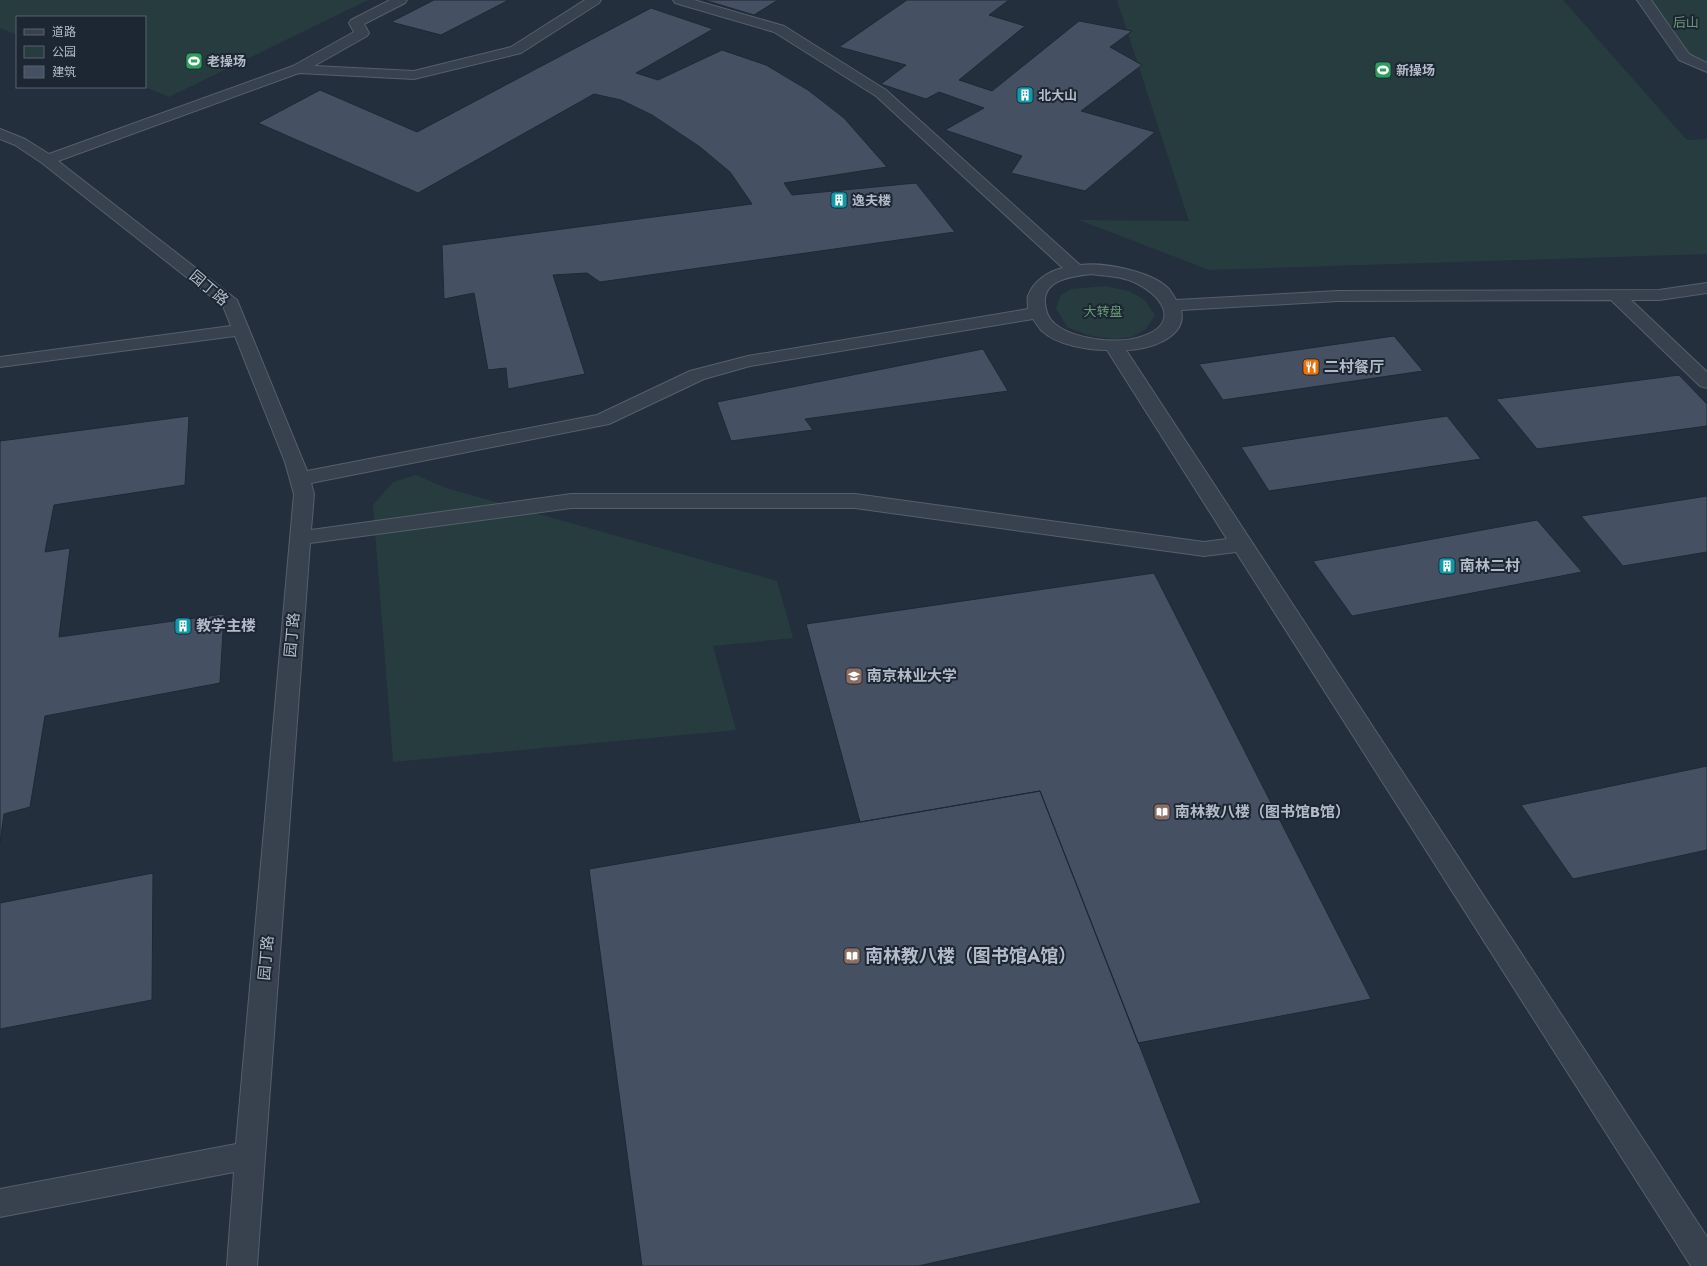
<svg xmlns="http://www.w3.org/2000/svg" width="1707" height="1266" viewBox="0 0 1707 1266" font-family="Jost,'Noto Sans SC',sans-serif">
<style>
.green{fill:#263c3f}
.building{fill:#455162;stroke:#1f2835}
.lines{fill:none;stroke-linecap:round;stroke-linejoin:round}
.minor-casing{stroke:#565f6c;stroke-width:2}
.minor{fill:#38414e;fill-rule:evenodd}
.labels{text-anchor:middle;stroke-width:4;stroke-linejoin:round;paint-order:stroke}
.far-park-label{font-size:13px;fill:#6b9a76;stroke:#1d2633}
.far-poi-label{font-size:13px;font-weight:bold;fill:#b4bcc9;stroke:#1d2633;text-anchor:start}
.street-label{font-size:15px;fill:#b4bcc9;stroke:#1d2633}
.poi-label{font-size:15px;font-weight:bold;fill:#b4bcc9;stroke:#1d2633;text-anchor:start}
.near-poi-label{font-size:18px;font-weight:bold;fill:#b4bcc9;stroke:#1d2633;text-anchor:start}
</style>
<rect width="100%" height="100%" fill="#242f3e"/>
<!-- green -->
<path class="green" d="M0 0H368L169 97 145 87V17H17V35L0 28Z
M1117 0H1563L1687 140 1707 139V254L1209 270 1079 220 1189 221Z
M1644 0H1707V68L1684 57Z
M1105 286 1129 291 1145 300 1155 315 1146 329 1132 337 1114 339 1091 336 1067 327 1056 308 1061 295 1071 289Z
M416 475 446 488 777 581 793 638 713 646 736 730 393 762 373 505 393 482Z"/>
<!-- building -->
<path class="building" d="M434 0H509L441 35 391 22Z
M704 0H778L754 15Z
M907 0H1009L989 15 1025 26 959 80 992 91 1079 21 1132 31 1110 47 1142 65 1081 111 1155 132 1085 191 1011 173 1022 156 945 130 984 108 939 92 926 99 881 84 906 65 839 47Z
M651 8 713 29 636 73 658 80 722 50 766 65 808 90 844 118 887 167 784 183 792 195 916 183 955 232 600 282 587 273 553 275 585 374 508 389 506 368 488 370 474 293 444 299 442 245 752 204 730 172 700 147 652 115 621 100 594 94 418 193 258 123 320 90 417 132Z
M1394 336 1423 371 1223 400 1199 364Z
M983 349 1008 391 805 419 813 430 731 441 717 402Z
M1679 375 1707 404V426L1537 449 1496 399Z
M189 416 185 485 54 505 45 552 70 548 59 637 224 614 220 683 45 716 30 807 4 814 0 843V441Z
M1447 416 1481 459 1269 491 1241 447Z
M1707 496V552L1623 566 1581 516Z
M1537 520 1582 572 1352 616 1313 561Z
M1154 573 1371 999 1138 1043 1040 791 860 822 806 624Z
M1707 766V850L1573 879 1521 805Z
M1040 791 1201 1203 918 1266H642L589 869Z
M153 873 152 1000 0 1029V903Z"/>
<g class="lines">
<!-- minor casing -->
<g class="minor-casing">
<path id="minor" d="M390 0H407L405 3 364 24 369 33 367 36 314 66 414 71 511 47 585 0H601L599 3 521 53 414 79 299 73 58 161 237 300 307 471 597 415 690 371 748 356 1028 309C1028 305 1027 300 1028 296 1033 282 1048 271 1063 268L876 96 774 32 675 3 673 0H694L784 26 886 90 1080 265C1104 262 1152 271 1169 289 1171 292 1174 296 1176 300L1338 291 1659 290 1707 283V293L1659 300H1631L1707 372V388L1700 386 1611 300 1338 301 1181 310C1188 338 1147 350 1126 350L1707 1237V1266H1691L1236 552 1204 556 855 508H571L310 543 257 1266H227L234 1172 0 1217V1189L236 1144 294 494 285 462 235 336 0 367V357L231 326 223 306 42 163 15 145 0 139V129L25 139 49 154 293 66 354 32 349 23 351 20ZM1091 274C1106 276 1122 276 1136 283 1168 299 1179 327 1137 338 1115 344 1073 339 1055 324 1048 318 1046 312 1045 303 1043 279 1074 276 1091 274ZM1033 319C1036 323 1039 328 1042 331 1057 345 1088 350 1107 350L1227 539 1204 542 855 494H571L311 530 314 494 311 483 609 424 704 379 750 366Z
M1637 0H1651L1689 54 1707 63V72L1679 60Z"/>
</g>
<!-- minor -->
<use href="#minor" class="minor"/>
</g>
<!-- icons -->
<defs>
<g id="stadium-square" transform="scale(0.9)"><rect x="-9" y="-9" width="18" height="18" rx="4" fill="#2e9e5b" stroke="#1d2633"/><path d="M0-5a6.5 5 0 1 0 0 10a6.5 5 0 1 0 0-10ZM-3.5-1.8h7v3.6h-7Z" fill="#fff"/></g>
<g id="building-square" transform="scale(0.9)"><rect x="-9" y="-9" width="18" height="18" rx="4" fill="#0f9aa8" stroke="#1d2633"/><path d="M-4-6H4V6H1V3H-1V6H-4ZM-2.5-4.3h1.7v1.8h-1.7ZM.8-4.3h1.7v1.8H.8ZM-2.5-1h1.7V.8h-1.7ZM.8-1h1.7V.8H.8Z" fill="#fff"/></g>
<g id="restaurant-square" transform="scale(0.9)"><rect x="-9" y="-9" width="18" height="18" rx="4" fill="#e8710a" stroke="#1d2633"/><path d="M-5-6h1v4h1v-4h1v4h1v-4h1v5L-1.5 .5V6h-2V.5L-5-1ZM5-6V6H3V1.5H1.5Q1.5-4 5-6Z" fill="#fff"/></g>
<g id="university-square" transform="scale(0.9)"><rect x="-9" y="-9" width="18" height="18" rx="4" fill="#8d6e63" stroke="#1d2633"/><path d="M0-5L7-2L0 1L-7-2ZM-4 1L0 2.5L4 1V4Q0 6-4 4Z" fill="#fff"/></g>
<g id="library-square" transform="scale(0.9)"><rect x="-9" y="-9" width="18" height="18" rx="4" fill="#8d6e63" stroke="#1d2633"/><path d="M-6-4Q-3-5.5-.7-3.5V5Q-3 3-6 4ZM6-4Q3-5.5 .7-3.5V5Q3 3 6 4Z" fill="#fff"/></g>
</defs>
<g fill-rule="evenodd">
<use href="#stadium-square" x="194" y="61"/>
<use href="#stadium-square" x="1383" y="70"/>
<use href="#building-square" x="1025" y="95"/>
<use href="#building-square" x="839" y="200"/>
<use href="#restaurant-square" x="1311" y="367"/>
<use href="#building-square" x="1447" y="566"/>
<use href="#building-square" x="183" y="626"/>
<use href="#university-square" x="854" y="676"/>
<use href="#library-square" x="1162" y="812"/>
<use href="#library-square" x="852" y="956"/>
</g>
<g class="labels">
<!-- far-park labels -->
<g class="far-park-label">
<text x="1686" y="27">后山</text>
<text x="1103" y="316">大转盘</text>
</g>
<!-- far-poi labels -->
<g class="far-poi-label">
<text x="207" y="66">老操场</text>
<text x="1396" y="75">新操场</text>
<text x="1038" y="100">北大山</text>
<text x="852" y="205">逸夫楼</text>
</g>
<!-- street labels -->
<g class="street-label">
<text transform="translate(209 288) rotate(40)" y="5">园丁路</text>
<text transform="translate(292 635) rotate(-85)" y="5">园丁路</text>
<text transform="translate(266 958) rotate(-85)" y="5">园丁路</text>
</g>
<!-- poi labels -->
<g class="poi-label">
<text x="1324" y="372">二村餐厅</text>
<text x="1460" y="571">南林二村</text>
<text x="196" y="631">教学主楼</text>
<text x="867" y="681">南京林业大学</text>
<text x="1175" y="817">南林教八楼（图书馆B馆）</text>
</g>
<!-- near-poi labels -->
<g class="near-poi-label">
<text x="865" y="962">南林教八楼（图书馆A馆）</text>
</g>
</g>
<!-- legend -->
<rect x="16" y="16" width="130" height="72" fill="#1d2633" stroke="#59626f"/>
<rect x="24" y="29" width="20" height="6" fill="#38414e" stroke="#59626f"/>
<text x="52" y="36" font-size="12" fill="#b4bcc9">道路</text>
<rect x="24" y="46" width="20" height="12" fill="#263c3f" stroke="#59626f"/>
<text x="52" y="56" font-size="12" fill="#b4bcc9">公园</text>
<rect x="24" y="66" width="20" height="12" fill="#455162" stroke="#59626f"/>
<text x="52" y="76" font-size="12" fill="#b4bcc9">建筑</text>
</svg>
